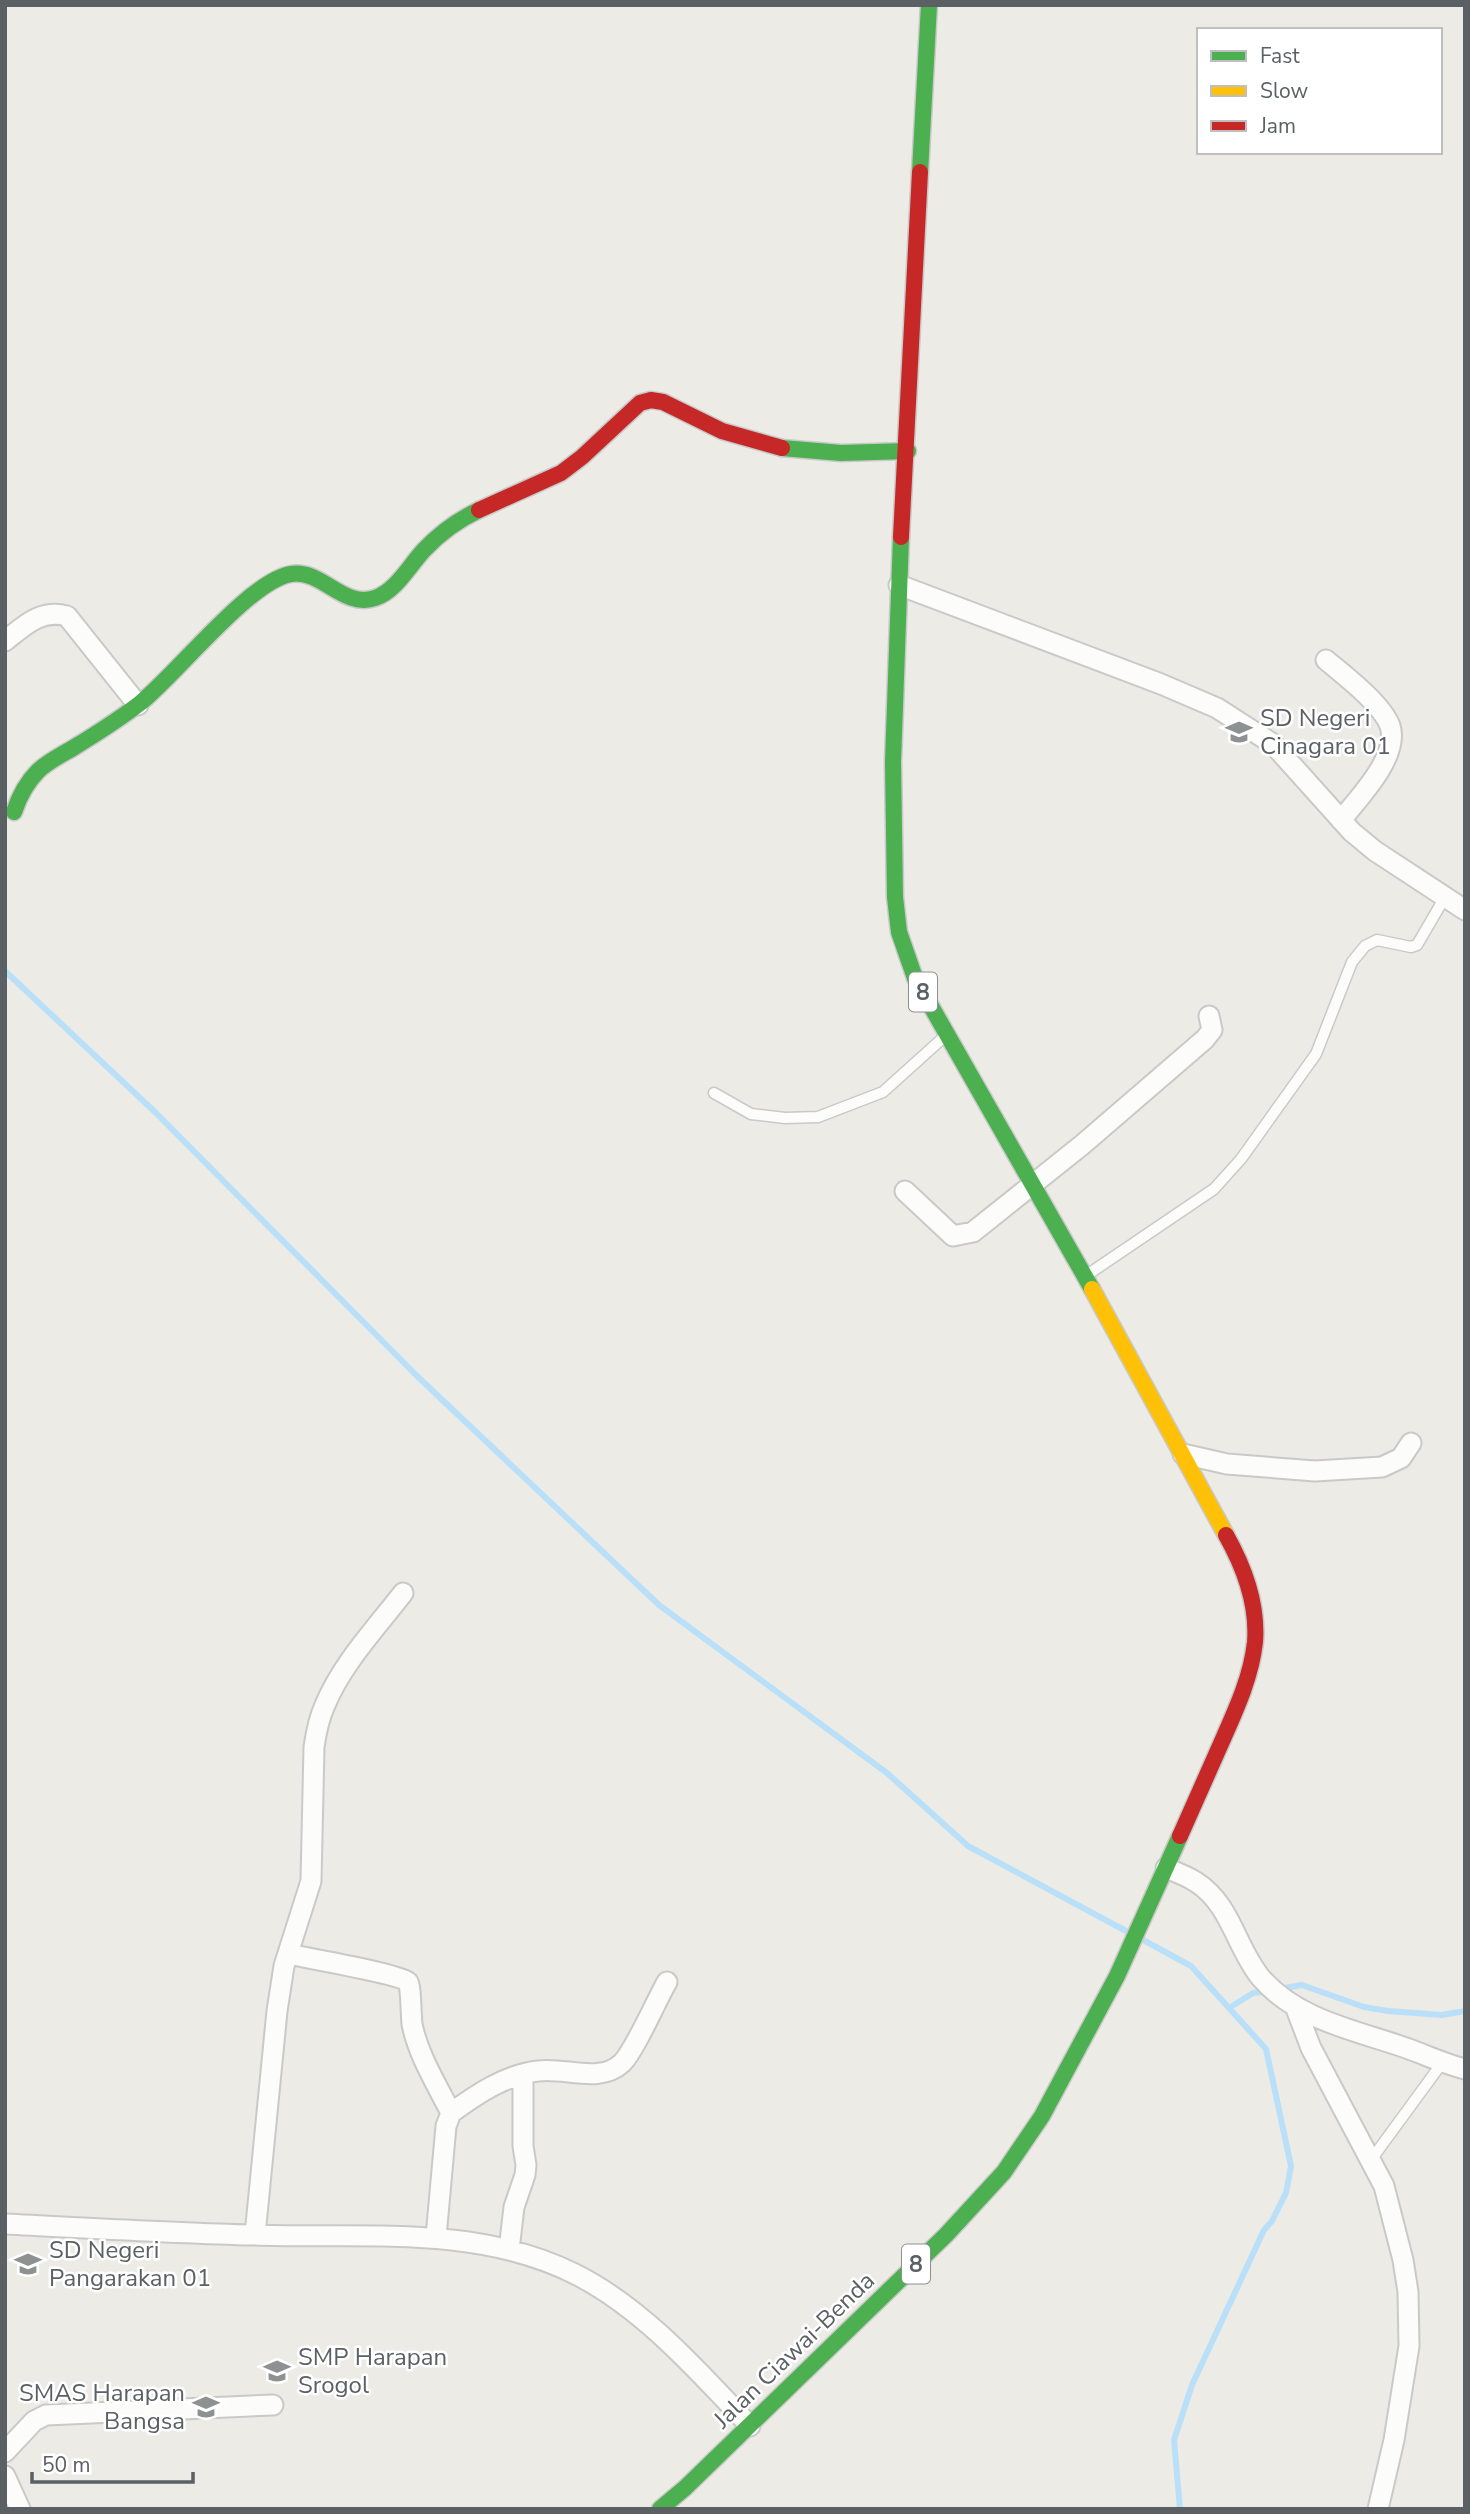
<svg xmlns="http://www.w3.org/2000/svg" width="1470" height="2514" viewBox="0 0 1470 2514" font-family="'Nunito Sans',sans-serif">
<style>
.lines{fill:none;stroke-linecap:round;stroke-linejoin:round}
.stream{stroke:#b9e0f8;stroke-width:6}
.lane-casing{stroke:#c9c9c8;stroke-width:13}
.street-casing{stroke:#c9c9c8;stroke-width:23}
.fast-casing{stroke:#c8c9c8;stroke-width:19}
.slow-casing{stroke:#c8c9c8;stroke-width:19}
.jam-casing{stroke:#c8c9c8;stroke-width:19}
.lane{stroke:#fcfcfb;stroke-width:10}
.street{stroke:#fcfcfb;stroke-width:19}
.fast{stroke:#4caf50;stroke-width:16}
.slow{stroke:#ffc107;stroke-width:16}
.jam{stroke:#c62828;stroke-width:16}
.labels{text-anchor:middle;stroke-width:5;stroke-linejoin:round;paint-order:stroke}
.shield{fill:#fff;stroke:#8c9093;stroke-width:2}
.shield-label{font-size:23px;font-weight:bold;fill:#5b6065}
.poi-label{font-size:24px;fill:#5b6065;stroke:#fff;text-anchor:start}
.street-label{font-size:24px;fill:#5b6065;stroke:#fff}
</style>
<rect width="100%" height="100%" fill="#ecebe6"/>
<g class="lines">
<!-- stream -->
<path class="stream" d="M5 971 155 1112 417 1376 659 1605 887 1773 968 1846 1126 1931
M1145 1941 1191 1966 1266 2049 1291 2166 1286 2193 1272 2221 1264 2230 1192 2385 1174 2440 1180 2509
M1279 1989 1302 1985 1364 2007 1388 2011 1442 2015 1465 2011
M1229 2008 1253 1993 1268 1991"/>
<!-- lane casing -->
<g class="lane-casing">
<path id="lane" d="M714 1093 751 1114 785 1118 818 1117 883 1092 944 1037
M1090 1273 1214 1189 1241 1159 1316 1054 1352 962 1365 946 1377 940 1411 947 1417 945 1445 897
M1371 2160 1442 2063"/>
</g>
<!-- street casing -->
<g class="street-casing">
<path id="street" d="M899 585 1161 684 1217 708 1273 744 1352 832 1375 851 1465 910
M5 641C25 625 41 609 67 616L138 705
M1326 660C1344 675 1382 704 1390 726 1400 756 1358 799 1341 820
M905 1191 953 1236 973 1232 1082 1145 1205 1039 1212 1030 1209 1016
M1183 1454 1227 1464 1315 1471 1382 1467 1401 1458 1411 1443
M1166 1868C1176 1872 1187 1876 1196 1882 1231 1904 1236 1948 1261 1978 1298 2021 1359 2031 1409 2049 1428 2056 1445 2064 1465 2069
M288 1954C307 1958 399 1974 408 1982 411 1985 411 2017 412 2024 418 2055 437 2085 451 2113L446 2126 436 2237
M1295 2006 1311 2048 1384 2186 1403 2260 1408 2292 1409 2346 1394 2440 1378 2509
M451 2113C477 2094 505 2075 538 2071 565 2067 600 2084 622 2063 635 2050 656 2001 667 1982
M5 2224C88 2228 171 2233 253 2235 362 2239 475 2224 575 2274 643 2308 699 2372 750 2426
M255 2235 277 2011 284 1966 311 1881 314 1747C316 1733 319 1718 325 1705 342 1664 376 1628 403 1593
M509 2250 514 2207 525 2175 526 2165 523 2146V2075
M5 2452 34 2421 46 2415 273 2405
M5 2476 20 2509"/>
</g>
<!-- fast casing -->
<g class="fast-casing">
<path id="fast" d="M920 172 929 5
M782 448 841 453 908 451
M901 537 893 762 895 897 899 932 915 978 1092 1289
M14 812C19 797 26 783 38 771 47 762 61 755 73 748 96 734 118 720 139 704 176 675 249 581 291 574 322 569 343 609 375 598 396 591 409 566 424 550 439 534 458 520 479 510
M660 2509 685 2488 946 2235 1004 2172 1042 2116 1117 1976 1180 1836"/>
</g>
<!-- slow casing -->
<g class="slow-casing">
<path id="slow" d="M1092 1289 1226 1535"/>
</g>
<!-- jam casing -->
<g class="jam-casing">
<path id="jam" d="M479 510 561 473 582 457 640 403 651 400 663 402 722 431 782 448
M901 537 920 172
M1180 1836C1193 1806 1206 1777 1219 1748 1234 1714 1251 1679 1255 1642 1258 1604 1244 1567 1226 1535"/>
</g>
<!-- lane -->
<use href="#lane" class="lane"/>
<!-- street -->
<use href="#street" class="street"/>
<!-- fast -->
<use href="#fast" class="fast"/>
<!-- slow -->
<use href="#slow" class="slow"/>
<!-- jam -->
<use href="#jam" class="jam"/>
</g>
<!-- icons -->
<defs>
<g id="school-bare" transform="scale(2.1)"><path d="M0-5L7-2L0 1L-7-2ZM-4 1L0 2.5L4 1V4Q0 6-4 4Z" fill="#8e9192" stroke="#fff" stroke-width="2.5" paint-order="stroke"/></g>
</defs>
<g fill-rule="evenodd">
<use href="#school-bare" x="1239" y="732"/>
<use href="#school-bare" x="28" y="2264"/>
<use href="#school-bare" x="277" y="2371"/>
<use href="#school-bare" x="206" y="2407"/>
</g>
<g class="labels">
<!-- shield labels -->
<g class="shield">
<rect x="909" y="972.5" width="28" height="39" rx="5"/>
<rect x="902" y="2244.5" width="28" height="39" rx="5"/>
</g>
<g class="shield-label">
<text x="923" y="1000">8</text>
<text x="916" y="2272">8</text>
</g>
<!-- poi labels -->
<g class="poi-label">
<text x="1260" y="726">SD Negeri<tspan x="1260" dy="28">Cinagara 01</tspan></text>
<text x="49" y="2258">SD Negeri<tspan x="49" dy="28">Pangarakan 01</tspan></text>
<text x="298" y="2365">SMP Harapan<tspan x="298" dy="28">Srogol</tspan></text>
<text x="185" y="2401" text-anchor="end">SMAS Harapan<tspan x="185" dy="28">Bangsa</tspan></text>
</g>
<!-- street labels -->
<g class="street-label">
<text transform="translate(794 2350) rotate(-44)" y="8">Jalan Ciawai-Benda</text>
</g>
</g>
<!-- border -->
<rect width="1470" height="2514" fill="none" stroke="#5b6065" stroke-width="14"/>
<!-- legend -->
<rect x="1197" y="28" width="245" height="126" fill="#ffffff" stroke="#bdbfc1" stroke-width="2"/>
<rect x="1211" y="51" width="35" height="10" fill="#4caf50" stroke="#bdbfc1" stroke-width="2"/>
<text x="1260" y="63" font-size="21" fill="#5b6065">Fast</text>
<rect x="1211" y="86" width="35" height="10" fill="#ffc107" stroke="#bdbfc1" stroke-width="2"/>
<text x="1260" y="98" font-size="21" fill="#5b6065">Slow</text>
<rect x="1211" y="121" width="35" height="10" fill="#c62828" stroke="#bdbfc1" stroke-width="2"/>
<text x="1260" y="133" font-size="21" fill="#5b6065">Jam</text>
<!-- scale -->
<path d="M32 2472v10h161v-10" fill="none" stroke="#5b6065" stroke-width="3.5"/>
<text x="42" y="2472" font-size="21" fill="#5b6065" stroke="#ffffff" stroke-width="5" paint-order="stroke">50 m</text>
</svg>
